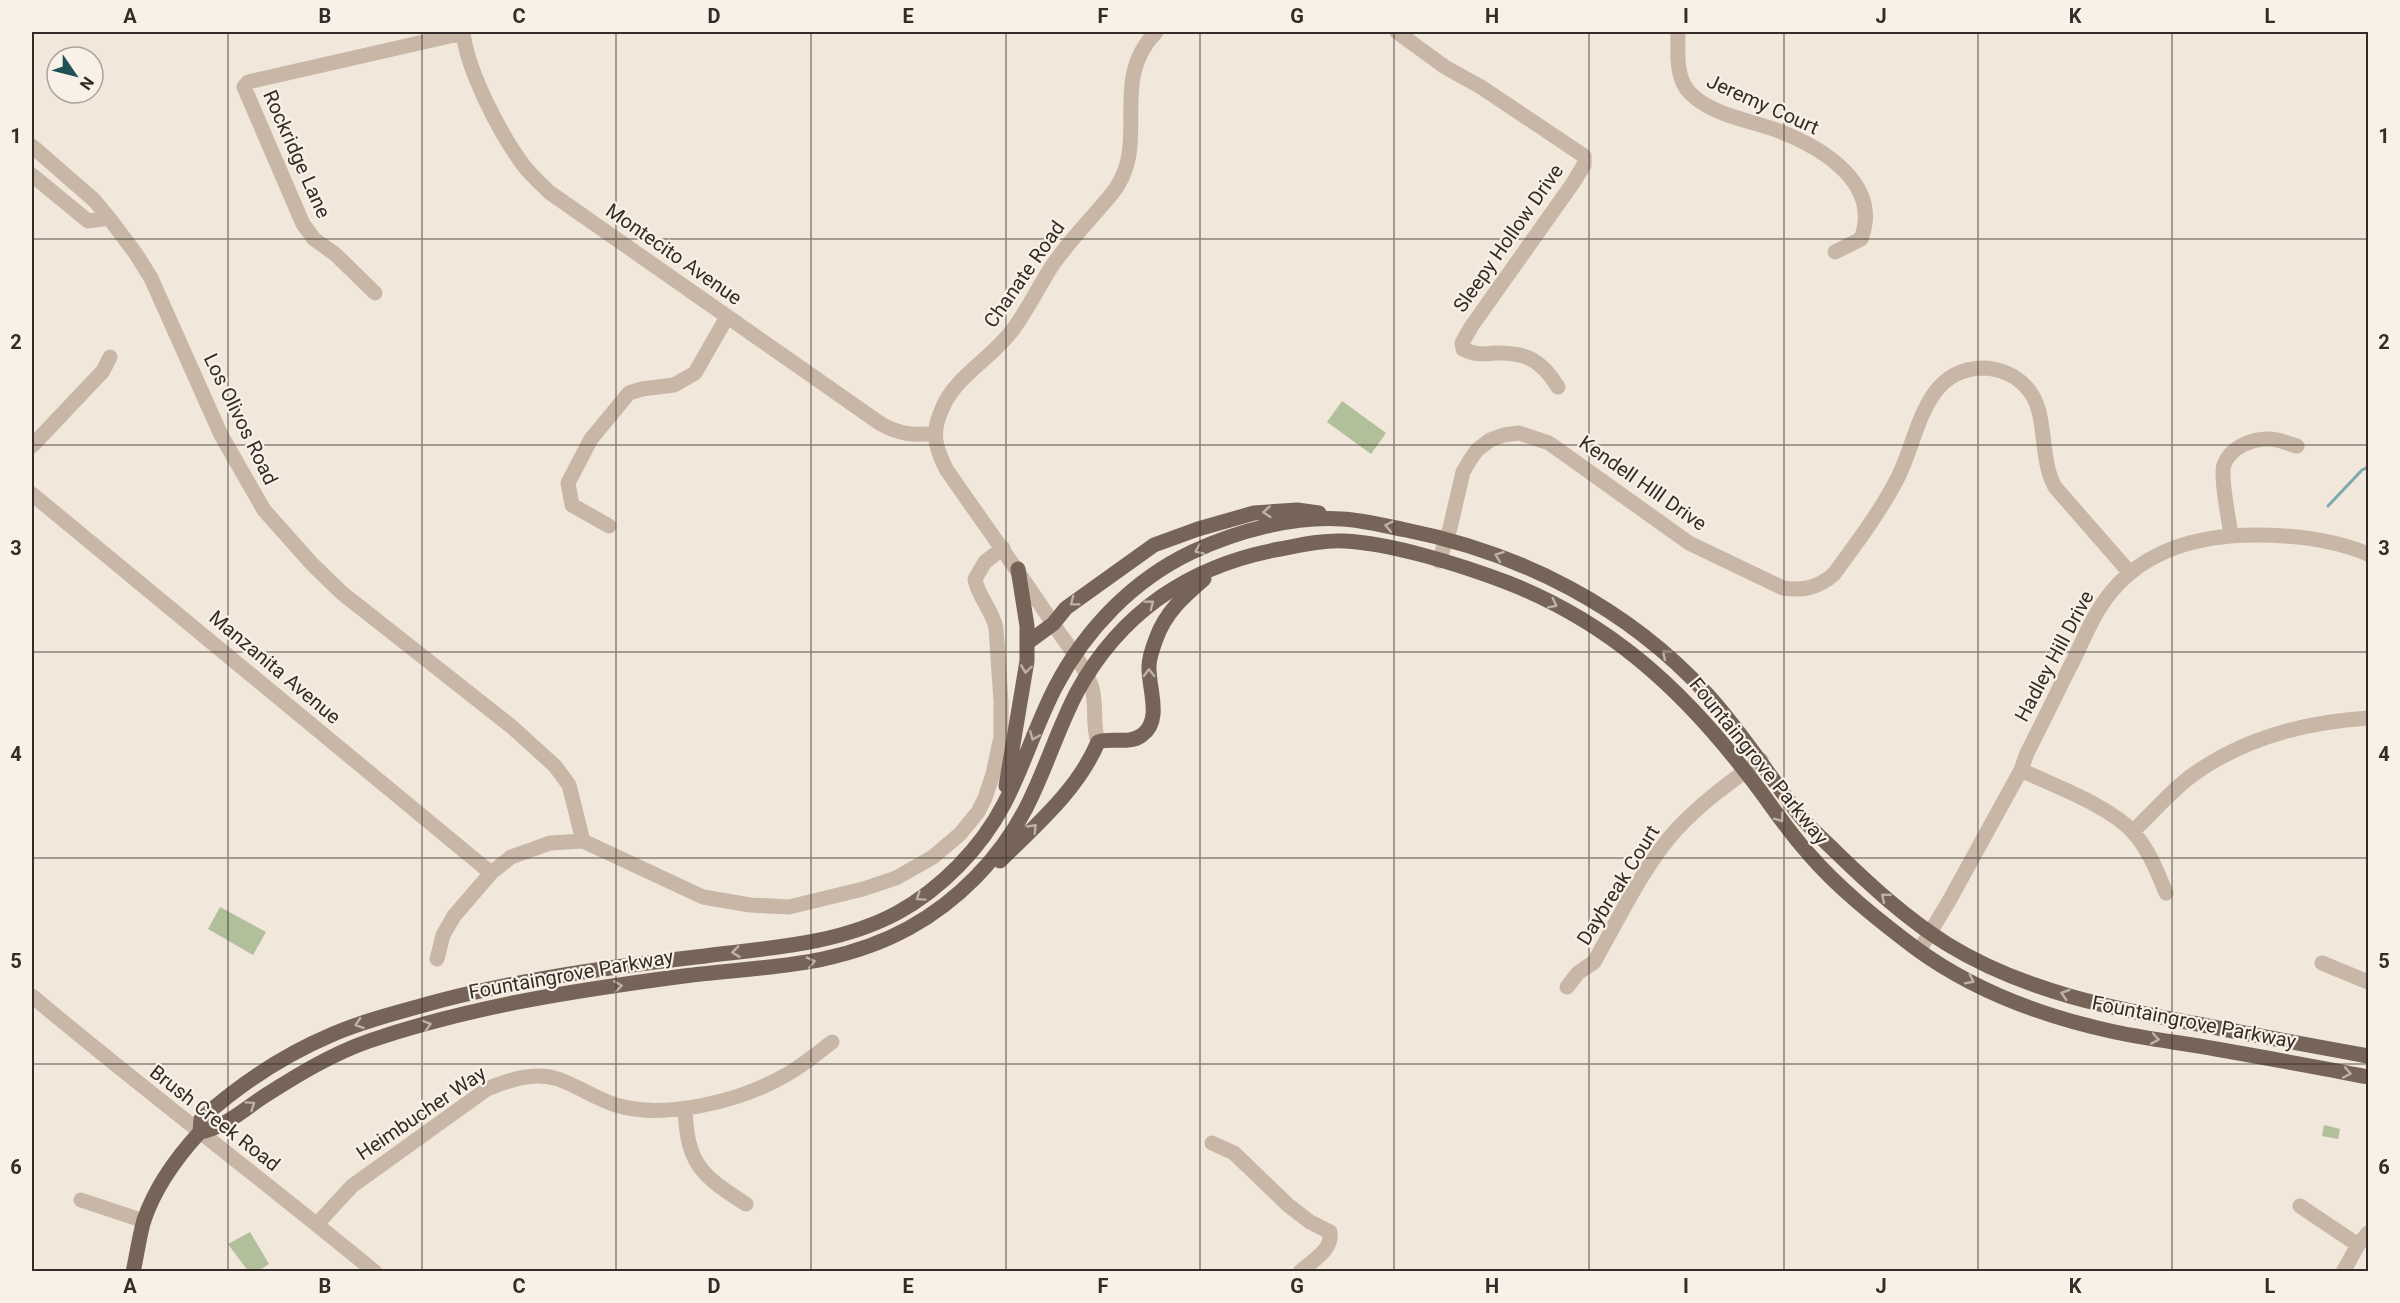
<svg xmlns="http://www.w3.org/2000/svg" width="2400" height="1303" viewBox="0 0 2400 1303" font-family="Roboto,sans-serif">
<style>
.green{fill:#b2bf9b}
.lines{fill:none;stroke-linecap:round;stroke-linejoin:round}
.stream{stroke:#7ba9ad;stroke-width:3}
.minor{stroke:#c8b7a7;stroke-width:15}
.major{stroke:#766459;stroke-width:15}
.oneway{stroke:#beb2a7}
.grid{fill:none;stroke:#352c27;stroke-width:1.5;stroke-opacity:0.55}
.labels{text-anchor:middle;stroke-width:4.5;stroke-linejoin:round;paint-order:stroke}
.street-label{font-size:20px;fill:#352c27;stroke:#f9f1e7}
.neatline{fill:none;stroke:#352c27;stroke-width:2}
.grid-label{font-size:20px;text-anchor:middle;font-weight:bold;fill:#352c27}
</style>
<rect width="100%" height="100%" fill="#f1e7db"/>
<!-- green -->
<path class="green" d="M1342 401 1386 433 1371 454 1327 422Z
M220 907 266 932 253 955 208 929Z
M2324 1125 2340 1129 2338 1139 2322 1136Z
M250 1232 269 1264 258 1271H248L228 1244Z"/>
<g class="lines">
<!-- stream -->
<path class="stream" d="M2328 506 2362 470 2368 467"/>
<!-- minor -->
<path class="minor" d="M463 32C467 70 500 134 524 166 531 175 541 184 549 192L881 424C899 434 914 436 934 433
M1397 32 1445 67 1481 87 1584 156V165L1573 183 1471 327 1462 343 1463 349C1475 355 1482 354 1495 353 1527 352 1542 361 1558 387
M1678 32C1678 51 1675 78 1690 93 1713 116 1750 120 1779 131 1823 148 1882 184 1861 239L1835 252
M32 146 94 200 109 218 136 254 151 278 221 435 264 510 312 564 342 593 512 727 555 766 569 785 583 841
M32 175 88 221 109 218
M375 293 335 254 314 239 303 224 244 87 248 82 463 33
M32 446 103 371 110 357
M32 494 491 873
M609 526 572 505 568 483 591 439 629 393 642 389 674 385 695 373 727 317
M2231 535C2229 521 2220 476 2224 465 2230 447 2253 438 2270 439 2279 439 2289 444 2297 446
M1439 561 1450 528 1463 472 1470 460 1477 450 1490 440 1504 435 1519 433 1549 443 1689 543 1783 588C1803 591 1818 588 1834 574 1855 545 1878 515 1895 483 1919 441 1920 370 1982 368 1999 368 2016 375 2027 388 2049 412 2038 456 2055 487L2130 573
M1098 742C1092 725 1097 706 1092 688 1085 665 1066 644 1054 625 1019 572 982 521 946 469 935 446 931 433 942 409 954 377 994 357 1014 328 1028 309 1039 286 1052 266 1069 241 1090 220 1110 196 1154 145 1106 84 1156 32
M2021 770C2054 786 2110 806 2133 832 2149 850 2157 871 2166 893
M2133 831C2153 813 2171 790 2194 774 2244 738 2307 722 2368 718
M1919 951 1949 901 2021 770 2027 753C2043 722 2058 690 2074 659 2085 636 2095 611 2112 591 2148 548 2203 535 2256 535 2295 535 2332 539 2368 554
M437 959 443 935 454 916 491 873 511 857 550 843 583 841 703 897 750 905 789 907 863 889 896 878 933 857 960 834 978 812 985 798 993 774 1001 737V702L996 628C992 609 978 597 975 579L985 562 1003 548
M2322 963 2368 982
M1567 987 1578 973 1594 962C1618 920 1644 865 1676 830 1701 803 1731 781 1761 760
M32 996C144 1090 261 1178 375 1272
M685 1108C687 1163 700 1175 746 1204
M1212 1143 1234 1153 1288 1205 1310 1222 1330 1232C1333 1250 1313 1260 1300 1272
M81 1200 144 1221
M2300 1206 2358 1245
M317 1224 352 1186 487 1089C509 1080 534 1071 558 1079 578 1086 596 1099 616 1105 665 1120 740 1101 784 1076 801 1067 816 1054 832 1042
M2343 1272 2358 1245 2368 1233"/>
<!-- major -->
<path class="major" d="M1027 643 1053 624 1066 608 1154 545 1198 529 1254 513 1297 510 1319 513
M1006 786 1027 661V626L1018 569
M1000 861C1035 826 1078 790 1098 742 1112 737 1129 745 1142 735 1163 720 1148 688 1149 666 1149 658 1153 647 1156 639 1165 613 1183 597 1204 579
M200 1132 201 1119C239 1085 284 1055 331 1035 358 1023 388 1015 417 1007 508 981 602 968 696 957 764 948 835 946 897 913 941 889 981 848 1004 804 1024 766 1036 724 1056 686 1086 629 1133 580 1192 552 1237 531 1292 516 1342 519 1363 520 1385 526 1406 530 1521 553 1627 607 1707 694 1742 732 1769 776 1801 817 1812 830 1825 841 1837 853 1871 886 1907 919 1947 944 2025 992 2114 1009 2203 1025 2258 1036 2313 1046 2368 1056
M200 1132C226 1127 244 1109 266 1095 299 1074 332 1054 369 1041 471 1006 578 990 684 976 764 966 836 968 909 928 958 901 999 859 1025 810 1045 772 1057 730 1077 692 1121 612 1191 565 1280 549 1301 545 1322 540 1344 541 1391 543 1461 565 1506 582 1607 621 1680 687 1745 771 1767 798 1785 828 1808 853 1838 888 1877 919 1914 947 1972 990 2045 1017 2115 1032 2148 1039 2183 1043 2216 1049 2267 1058 2318 1067 2368 1077
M133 1272C137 1255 139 1237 144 1220 155 1188 177 1157 200 1132"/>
</g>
<!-- one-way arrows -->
<defs><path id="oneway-chevron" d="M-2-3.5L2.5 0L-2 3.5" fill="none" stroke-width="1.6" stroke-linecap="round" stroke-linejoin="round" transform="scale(1.5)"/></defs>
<g class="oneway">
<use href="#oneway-chevron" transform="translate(1267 512) rotate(176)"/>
<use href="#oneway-chevron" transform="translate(1389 526) rotate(-169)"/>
<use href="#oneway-chevron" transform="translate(1199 550) rotate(157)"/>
<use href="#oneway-chevron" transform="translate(1499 556) rotate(-160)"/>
<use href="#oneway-chevron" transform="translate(1074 602) rotate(143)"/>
<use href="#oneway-chevron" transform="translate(1150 604) rotate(-37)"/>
<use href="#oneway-chevron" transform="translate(1553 604) rotate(27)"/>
<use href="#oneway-chevron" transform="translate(1666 654) rotate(-140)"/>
<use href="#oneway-chevron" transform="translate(1026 669) rotate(98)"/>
<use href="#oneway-chevron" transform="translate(1149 673) rotate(-91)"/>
<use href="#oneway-chevron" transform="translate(1034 736) rotate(112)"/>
<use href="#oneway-chevron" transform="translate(1780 818) rotate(54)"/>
<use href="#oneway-chevron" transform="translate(1033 828) rotate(-46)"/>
<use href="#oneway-chevron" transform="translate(920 897) rotate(145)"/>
<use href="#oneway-chevron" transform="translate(1885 897) rotate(-140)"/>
<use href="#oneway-chevron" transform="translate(736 952) rotate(173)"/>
<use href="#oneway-chevron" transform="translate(811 962) rotate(-13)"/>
<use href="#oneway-chevron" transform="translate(1970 980) rotate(27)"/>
<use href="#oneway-chevron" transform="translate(618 986) rotate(-8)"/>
<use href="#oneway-chevron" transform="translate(2065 994) rotate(-162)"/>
<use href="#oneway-chevron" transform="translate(359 1024) rotate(161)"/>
<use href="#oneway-chevron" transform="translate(427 1025) rotate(-16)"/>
<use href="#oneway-chevron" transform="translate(2155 1039) rotate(10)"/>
<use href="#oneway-chevron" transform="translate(2347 1073) rotate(11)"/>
<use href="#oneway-chevron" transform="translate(251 1105) rotate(-34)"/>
</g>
<!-- grid -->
<path class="grid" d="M228 32V1272M422 32V1272M616 32V1272M811 32V1272M1006 32V1272M1200 32V1272M1394 32V1272M1589 32V1272M1784 32V1272M1978 32V1272M2172 32V1272M32 239H2368M32 445H2368M32 652H2368M32 858H2368M32 1064H2368"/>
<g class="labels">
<!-- street labels -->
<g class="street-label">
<text transform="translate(1763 104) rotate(24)" y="7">Jeremy Court</text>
<text transform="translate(297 154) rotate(66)" y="7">Rockridge Lane</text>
<text transform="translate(1508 238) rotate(-55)" y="7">Sleepy Hollow Drive</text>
<text transform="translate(674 254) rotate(35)" y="7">Montecito Avenue</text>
<text transform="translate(1024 274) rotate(-55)" y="7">Chanate Road</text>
<text transform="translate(241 419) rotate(64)" y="7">Los Olivos Road</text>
<text transform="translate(1643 483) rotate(35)" y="7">Kendell HIll Drive</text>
<text transform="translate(2054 656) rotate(-62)" y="7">Hadley Hill Drive</text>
<text transform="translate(275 667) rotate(40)" y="7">Manzanita Avenue</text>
<text transform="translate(1759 761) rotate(51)" y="7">Fountaingrove Parkway</text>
<text transform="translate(1618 885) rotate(-58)" y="7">Daybreak Court</text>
<text transform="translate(571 974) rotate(-10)" y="7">Fountaingrove Parkway</text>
<text transform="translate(2194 1022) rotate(11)" y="7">Fountaingrove Parkway</text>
<text transform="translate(421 1113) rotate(-34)" y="7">Heimbucher Way</text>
<text transform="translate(215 1118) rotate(38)" y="7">Brush Creek Road</text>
</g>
</g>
<!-- border -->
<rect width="2400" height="1303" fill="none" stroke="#f9f1e7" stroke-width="66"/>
<!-- north arrow -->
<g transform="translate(75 75) rotate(125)"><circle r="28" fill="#f9f1e7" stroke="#aba29a" stroke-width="1.5"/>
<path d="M0-4.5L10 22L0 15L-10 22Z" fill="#1e5055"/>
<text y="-9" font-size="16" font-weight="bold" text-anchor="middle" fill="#352c27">N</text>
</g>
<rect x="33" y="33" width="2334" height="1237" class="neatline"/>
<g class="grid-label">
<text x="130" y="23">A</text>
<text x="325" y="23">B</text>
<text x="519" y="23">C</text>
<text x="714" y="23">D</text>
<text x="908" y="23">E</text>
<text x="1103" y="23">F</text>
<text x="1297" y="23">G</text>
<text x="1492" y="23">H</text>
<text x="1686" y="23">I</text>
<text x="1881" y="23">J</text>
<text x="2075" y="23">K</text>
<text x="2270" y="23">L</text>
<text x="16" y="143">1</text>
<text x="2384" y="143">1</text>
<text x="16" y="349">2</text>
<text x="2384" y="349">2</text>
<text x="16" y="555">3</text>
<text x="2384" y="555">3</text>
<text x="16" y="761">4</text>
<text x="2384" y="761">4</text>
<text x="16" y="968">5</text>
<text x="2384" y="968">5</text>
<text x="16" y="1174">6</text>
<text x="2384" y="1174">6</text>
<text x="130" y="1293">A</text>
<text x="325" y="1293">B</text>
<text x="519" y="1293">C</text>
<text x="714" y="1293">D</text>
<text x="908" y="1293">E</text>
<text x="1103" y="1293">F</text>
<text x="1297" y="1293">G</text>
<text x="1492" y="1293">H</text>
<text x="1686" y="1293">I</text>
<text x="1881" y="1293">J</text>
<text x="2075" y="1293">K</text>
<text x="2270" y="1293">L</text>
</g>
</svg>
